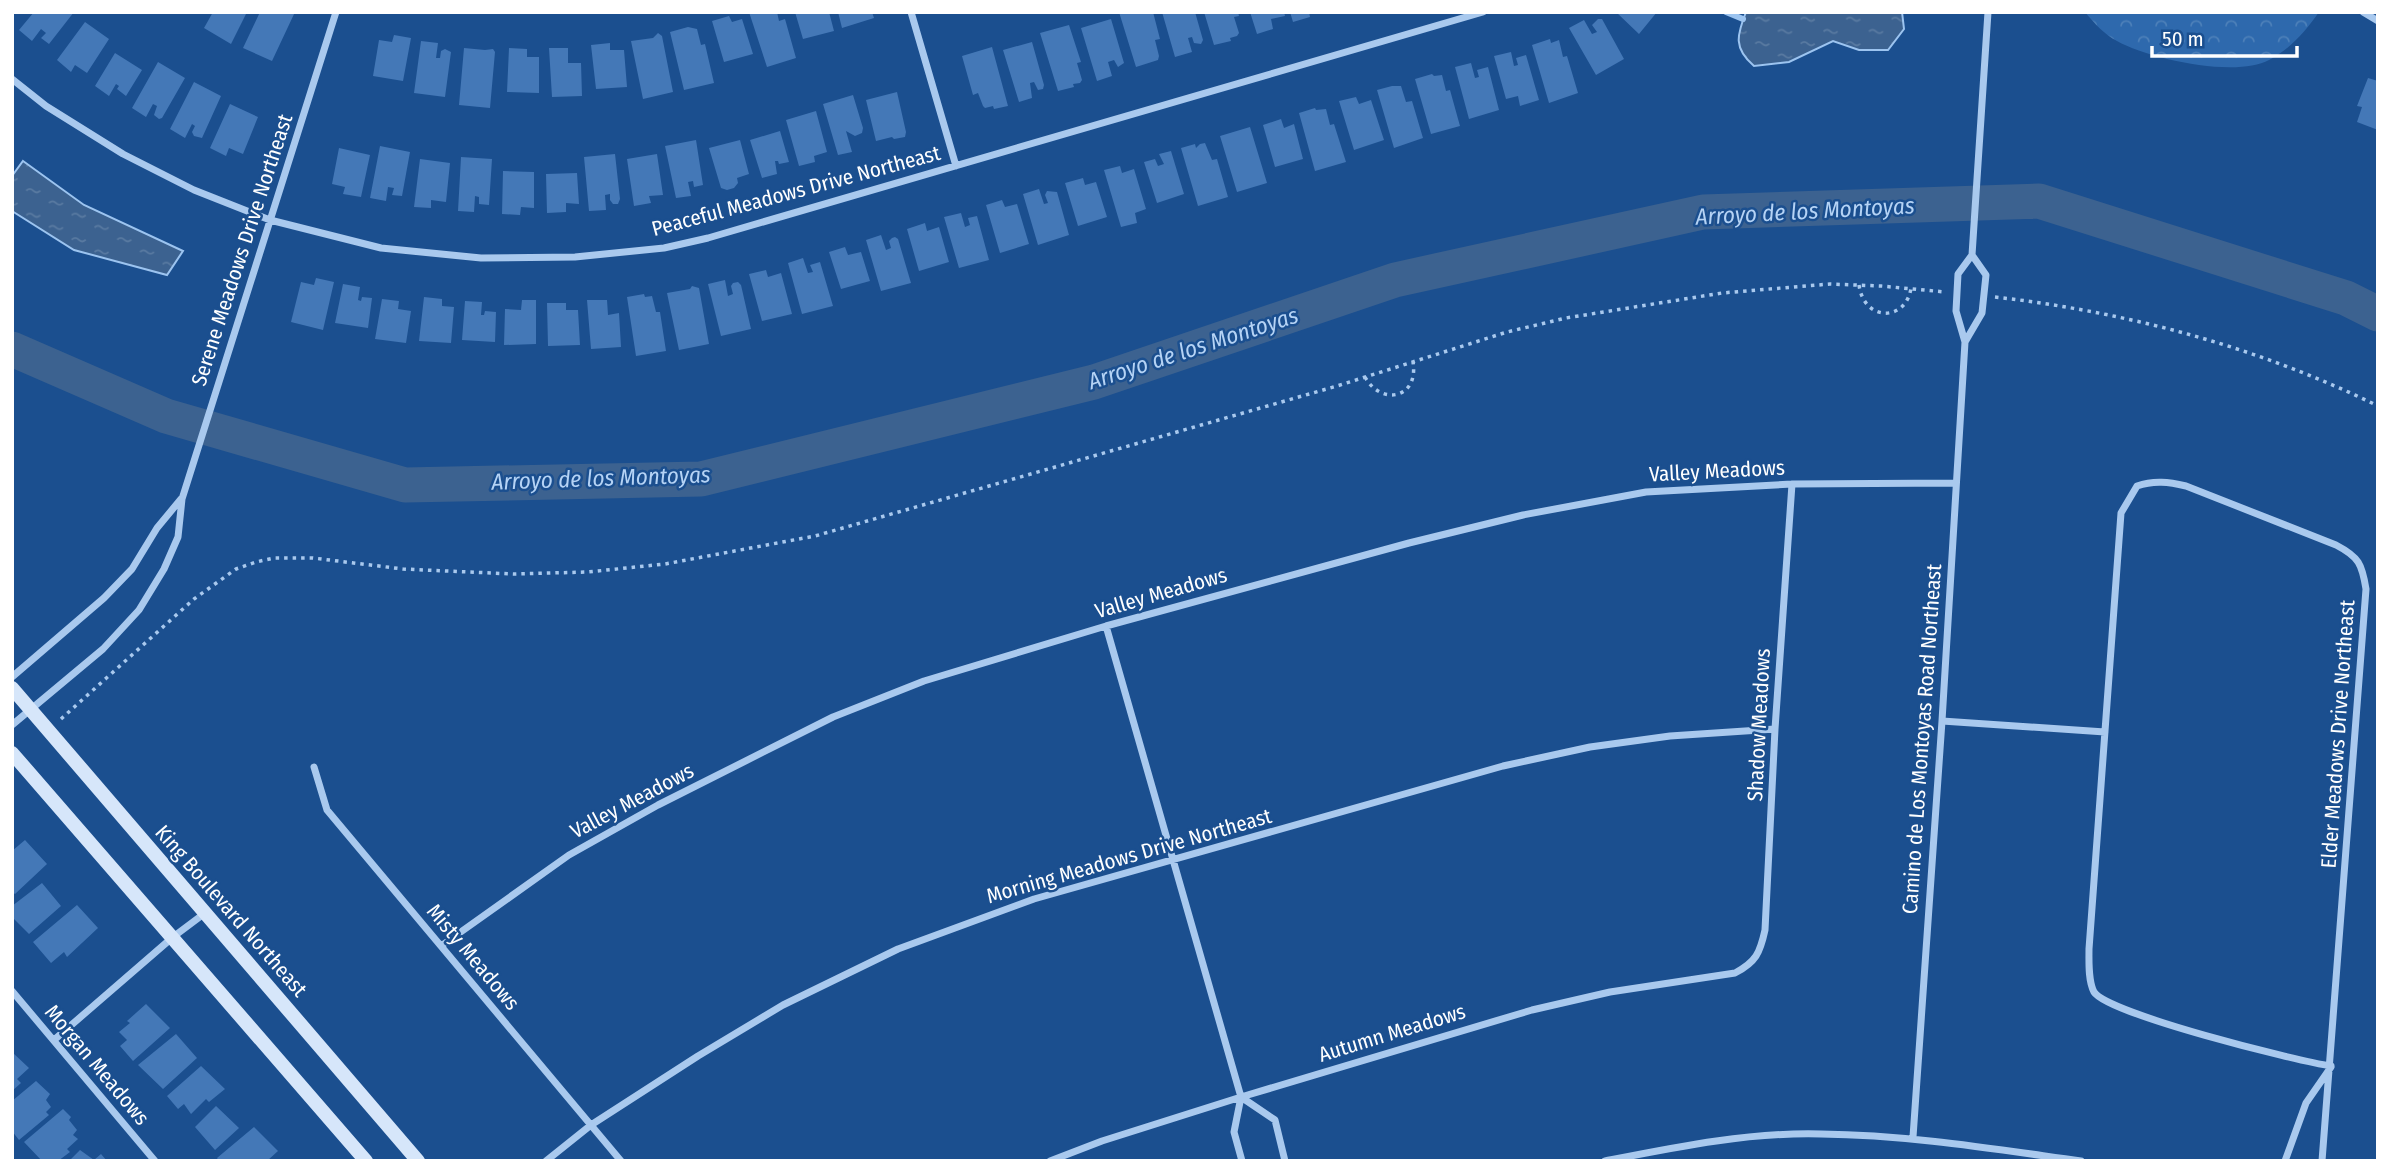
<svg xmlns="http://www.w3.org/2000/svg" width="2390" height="1173" viewBox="0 0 2390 1173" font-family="'Fira Sans Condensed',sans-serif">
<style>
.park{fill:url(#park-crowns)}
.water{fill:url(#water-ripples);stroke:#9cc4f0;stroke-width:2}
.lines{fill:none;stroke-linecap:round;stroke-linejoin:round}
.stream{stroke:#9cc4f0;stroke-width:6}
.river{stroke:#3c6290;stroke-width:35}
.building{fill:#4478b7}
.path{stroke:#a9c9ee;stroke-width:3.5;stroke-dasharray:3.5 5;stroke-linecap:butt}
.street{stroke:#a9c9ee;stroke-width:7}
.secondary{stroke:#d6e6fa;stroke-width:14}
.labels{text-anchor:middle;stroke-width:5;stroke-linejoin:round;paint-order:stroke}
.street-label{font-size:21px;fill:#fff;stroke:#1b4f8f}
.water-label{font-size:23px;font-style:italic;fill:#b5d3f5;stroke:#1b4f8f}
</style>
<defs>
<pattern id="park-crowns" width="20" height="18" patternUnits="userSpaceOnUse" patternTransform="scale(1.75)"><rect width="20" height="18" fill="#2e69ad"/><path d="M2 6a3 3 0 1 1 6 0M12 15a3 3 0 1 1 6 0" fill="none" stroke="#4d80b9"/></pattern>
<pattern id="water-ripples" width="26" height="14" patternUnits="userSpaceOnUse" patternTransform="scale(1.75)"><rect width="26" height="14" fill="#3c6290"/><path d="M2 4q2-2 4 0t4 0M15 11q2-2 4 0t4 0" fill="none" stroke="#597aa1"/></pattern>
</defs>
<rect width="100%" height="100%" fill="#1b4f8f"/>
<!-- park -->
<path class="park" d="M2085 12H2319C2305 32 2290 49 2269 60 2236 78 2149 59 2117 41 2105 35 2094 23 2085 12Z"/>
<!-- water -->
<path class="water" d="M1746 12H1902L1904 29 1888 50H1859L1833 41 1789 62 1754 66C1733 48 1737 35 1746 12Z
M23 161 84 205 183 251 167 275 74 250 12 211V176Z"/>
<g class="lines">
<!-- stream -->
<path class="stream" d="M1726 12 1743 19"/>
<!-- river -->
<path class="river" d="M12 349 166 416 405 485 701 479 1094 382 1395 280 1703 212 2039 201 2346 298 2378 314"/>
</g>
<!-- building -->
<path class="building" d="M34 12H74L49 44 41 38 46 33 41 29 32 41 19 30Z
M213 12H247L231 44 204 28Z
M260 12H295L272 61 243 48Z
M749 12H777L779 21 785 19 796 58 767 67Z
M795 12H829L834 31 803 39Z
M838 12H872L874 18 842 28Z
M1119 12H1153L1160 39 1155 40 1159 56 1158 60 1136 67Z
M1162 12H1195L1203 40 1201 44 1194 43 1192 37 1188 38 1192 52 1175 57Z
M1204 12H1238L1239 16 1234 17 1239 33 1237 36 1230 38 1231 41 1214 45Z
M1250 12H1284L1285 16 1271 19 1273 29 1257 34Z
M1290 12H1309L1310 17 1293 22Z
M1616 12H1657L1639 34Z
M729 16 732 22 742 19 753 54 724 62 712 21Z
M1111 19 1124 63 1118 67 1114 60 1108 62 1112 76 1097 81 1081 28Z
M1598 19H1602L1624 59 1596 75 1569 28 1584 20 1592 34 1597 32 1592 25Z
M85 22 109 39 87 73 75 65 71 72 57 60Z
M1069 25 1081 62 1077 63 1082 80 1080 83 1073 84 1074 87 1058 91 1040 33Z
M688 27 697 29 701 45 705 44 714 83 684 90 670 32Z
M658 33 662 36 673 92 643 99 631 41 653 38Z
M394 35 411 38 403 81 373 76 379 40 392 42Z
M1550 39 1551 43 1559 40 1563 57 1567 56 1578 93 1549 103 1532 45Z
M421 41 438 43 436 58H440L441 51 445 49 451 52 445 97 414 93Z
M1032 42 1044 85 1043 89 1038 90 1034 82 1030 83 1032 98 1019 102 1003 50Z
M610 43V50H624L627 87 596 89 591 45Z
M992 47 1008 106 994 109 993 106 985 108 983 106 978 93 973 95 962 56Z
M464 48 485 50 493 49 495 52 490 108 459 105Z
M509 48 527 49V57H539V93L507 92Z
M549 48H568V63H581L582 96 552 97Z
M1511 52 1514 66 1518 65 1516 58 1526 55 1539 100 1520 106 1518 96 1506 99 1494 56Z
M115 53 142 70 126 96 117 89 119 86 116 84 109 96 95 86Z
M158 62 185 78 162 118 159 119 154 115 157 106 153 104 146 117 132 108Z
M1471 63 1475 78 1479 77 1477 70 1488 67 1499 110 1469 119 1455 67Z
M1432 74 1434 76 1442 75 1446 91 1450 90 1460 126 1431 134 1415 79Z
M2368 78 2378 81V130L2357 122 2362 107 2357 106Z
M194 82 221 96 202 138 194 136 192 132 195 126 192 124 185 138 170 129Z
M1392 86H1401L1406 102 1412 101 1423 138 1394 148 1377 90Z
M897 92 906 132 905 137 894 139 892 137 876 141 866 100Z
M853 95 863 128 862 133 855 136 846 131 852 152 838 155 823 104Z
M1356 97 1359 104 1371 100 1384 140 1354 150 1339 101Z
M230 104 258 117 243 154 229 148 226 156 210 148Z
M1315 108 1316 110 1326 109 1330 125 1334 124 1346 162 1315 171 1299 113Z
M816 111 827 152 814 156 815 162 799 166 786 120Z
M1281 119 1284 128 1294 124 1303 159 1275 167 1263 125Z
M1250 127 1267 183 1237 192 1220 136Z
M780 131 789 162 779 164 778 161H775L777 174 762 178 750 140Z
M696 140 703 185 694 187 693 181 688 182 691 196 676 198 665 146Z
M740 140 749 174 737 178 738 183 734 188 727 190 721 188 709 148Z
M1205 143 1212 160 1217 159 1228 197 1198 206 1181 148 1195 144 1196 148 1200 144Z
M380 146 410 152 402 196 392 195 394 188 388 187 386 201 370 198Z
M339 148 370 155 361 197 343 194 345 187 332 184Z
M1171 151 1184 194 1157 203 1144 162 1155 159 1158 166 1164 164 1159 154Z
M615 154 620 199 618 204H613L610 200V194L605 195 606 210 589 211 584 157Z
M657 154 663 195 649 196 651 203 634 206 627 159Z
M461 157 492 159 489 205 479 204V197L475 196 474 212 458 211Z
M420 159 450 163 446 202 431 200V208L414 207Z
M1120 166 1122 173 1134 169 1146 209 1135 213 1137 223 1121 227 1104 170Z
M503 171 534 172V208L521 207 520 215 502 214Z
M577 173 579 204 566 203V212L547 213 546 174Z
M1083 178 1085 185 1096 182 1107 217 1078 226 1065 183Z
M1039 189 1044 204 1048 203 1045 195 1047 191 1057 192 1069 235 1038 245 1023 194Z
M1002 200 1005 207 1017 204 1029 244 1000 253 986 205Z
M961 213 965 227 970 225 968 218 977 216 989 260 959 268 944 217Z
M925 223 927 231 939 227 949 262 919 271 907 229Z
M881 235 886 250 891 248 889 241 892 238 895 237 898 239 911 283 881 291 866 240Z
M845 247 848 255 861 252 870 281 841 289 829 252Z
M803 258 808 273 813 272 810 265 820 262 833 306 802 314 788 263Z
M766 270 768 277 781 273 792 314 762 321 749 274Z
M316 278 334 282 323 330 291 322 301 282 314 285Z
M725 280 728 296 733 294 731 286 733 283 738 282 741 285 751 329 721 336 708 284Z
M343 284 360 287 358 300 361 301 362 297 372 298 368 328 335 323Z
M692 286 699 288 709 344 679 350 667 293 690 289Z
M644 294 645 297 652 296 656 312H660L666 351 636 356 627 297Z
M424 297 442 299V306L454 307 451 343 419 341Z
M382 299 399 301 398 309 411 311 406 343 375 339Z
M522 300H536V344L504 345 505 309 521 310Z
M587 300H607L608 315 619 313 621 347 591 349Z
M465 301 482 302 481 315H484L485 311 496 312 495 342 462 340Z
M547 303H566V310H578L580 345 548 346Z
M25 840 47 864 15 894 12 892V851Z
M42 883 61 906 29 934 12 917V906Z
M77 905 98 928 67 957 64 952 51 963 33 942Z
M146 1004 170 1028 133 1061 120 1046 127 1040 119 1032 130 1023 127 1021Z
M176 1034 197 1058 163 1089 138 1065Z
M12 1052 29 1068 17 1079 21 1083 12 1091Z
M201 1066 225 1089 209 1102 206 1099 191 1114 184 1104 178 1109 167 1096Z
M36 1081 50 1094 46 1100 51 1107 46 1112 49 1115 19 1140 12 1131V1101Z
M216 1106 239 1128 215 1150 195 1127Z
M63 1109 71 1117 69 1120 77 1130 73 1135 78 1139 67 1149 70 1152 58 1161H42L24 1142Z
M254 1127 278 1151 267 1161H219L217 1158Z
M80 1150 94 1160 101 1154 107 1161H69Z"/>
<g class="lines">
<!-- path -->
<path class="path" d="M1859 285C1864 322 1906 322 1911 288
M1995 297C2127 312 2258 347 2378 406
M1365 377C1381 406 1419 399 1413 362
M61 719 194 599 236 569 256 562 274 558H313L403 569 513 574 588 572 665 564 815 536 1337 386 1507 332 1566 318 1722 293 1830 284 1881 286 1945 292"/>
<!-- street -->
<path class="street" d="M911 12 956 166
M2363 12 2378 21
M12 79 46 106 123 154 194 190 270 220 381 248 481 258 575 257 664 248 708 238 1483 12
M1965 342 1982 313 1986 275 1972 255
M1106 626 1241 1097 1234 1132 1242 1161
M12 677 104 598 132 569 157 528 181 499
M1942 721 2105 732
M12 725 103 649 139 610 164 569 178 537 182 499 336 12
M314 767 327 810 621 1161
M441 946 569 855 658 805 833 717 924 681 1106 626 1409 543 1523 515 1646 492 1792 484 1955 483
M12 991 155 1161
M54 1040 173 937 205 913
M1241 1097 1275 1120 1285 1161
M1913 1137 1942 721 1965 342 1956 311 1958 274 1972 255 1988 12
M546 1161 591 1125 698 1056 783 1005 898 949 1034 899 1503 766 1590 747 1670 736 1775 729
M1050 1161 1102 1141 1241 1097 1532 1010 1610 992 1735 973C1756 962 1760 953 1765 930L1775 729 1792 484
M1605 1161C1676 1147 1749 1132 1821 1134 1909 1135 1994 1149 2081 1161
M2285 1161 2306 1103 2331 1067
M2322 1161 2366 589C2362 564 2359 557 2336 545L2186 486C2169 482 2154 480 2137 486L2121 513 2089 949C2089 962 2088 981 2094 992 2108 1014 2297 1061 2331 1066"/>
<!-- secondary -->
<path class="secondary" d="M12 688 418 1161
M12 753 366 1161"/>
</g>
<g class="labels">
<!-- street labels -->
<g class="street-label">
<text transform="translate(796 191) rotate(-15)" y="7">Peaceful Meadows Drive Northeast</text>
<text transform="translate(242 250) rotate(-72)" y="7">Serene Meadows Drive Northeast</text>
<text transform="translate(1717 471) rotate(-3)" y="7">Valley Meadows</text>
<text transform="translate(1161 593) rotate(-16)" y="7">Valley Meadows</text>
<text transform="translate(1759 725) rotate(-87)" y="7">Shadow Meadows</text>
<text transform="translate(2338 734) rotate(-86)" y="7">Elder Meadows Drive Northeast</text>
<text transform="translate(1922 739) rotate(-86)" y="7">Camino de Los Montoyas Road Northeast</text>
<text transform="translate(632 801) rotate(-28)" y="7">Valley Meadows</text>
<text transform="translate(1129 856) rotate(-16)" y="7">Morning Meadows Drive Northeast</text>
<text transform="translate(231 911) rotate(49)" y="7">King Boulevard Northeast</text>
<text transform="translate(473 957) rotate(50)" y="7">Misty Meadows</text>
<text transform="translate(1392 1033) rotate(-17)" y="7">Autumn Meadows</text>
<text transform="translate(97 1065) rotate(50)" y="7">Morgan Meadows</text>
</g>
<!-- water labels -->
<g class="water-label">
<text transform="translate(1805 211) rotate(-3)" y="8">Arroyo de los Montoyas</text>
<text transform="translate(1193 348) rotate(-18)" y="8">Arroyo de los Montoyas</text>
<text transform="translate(601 478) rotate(-2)" y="8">Arroyo de los Montoyas</text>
</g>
</g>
<!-- border -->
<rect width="2390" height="1173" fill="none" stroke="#ffffff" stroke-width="28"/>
<!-- scale -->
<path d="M2152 46v10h145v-10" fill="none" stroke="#ffffff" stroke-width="3.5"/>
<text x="2162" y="46" font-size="21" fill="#ffffff" stroke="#1b4f8f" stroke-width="5" paint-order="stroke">50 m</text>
</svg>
